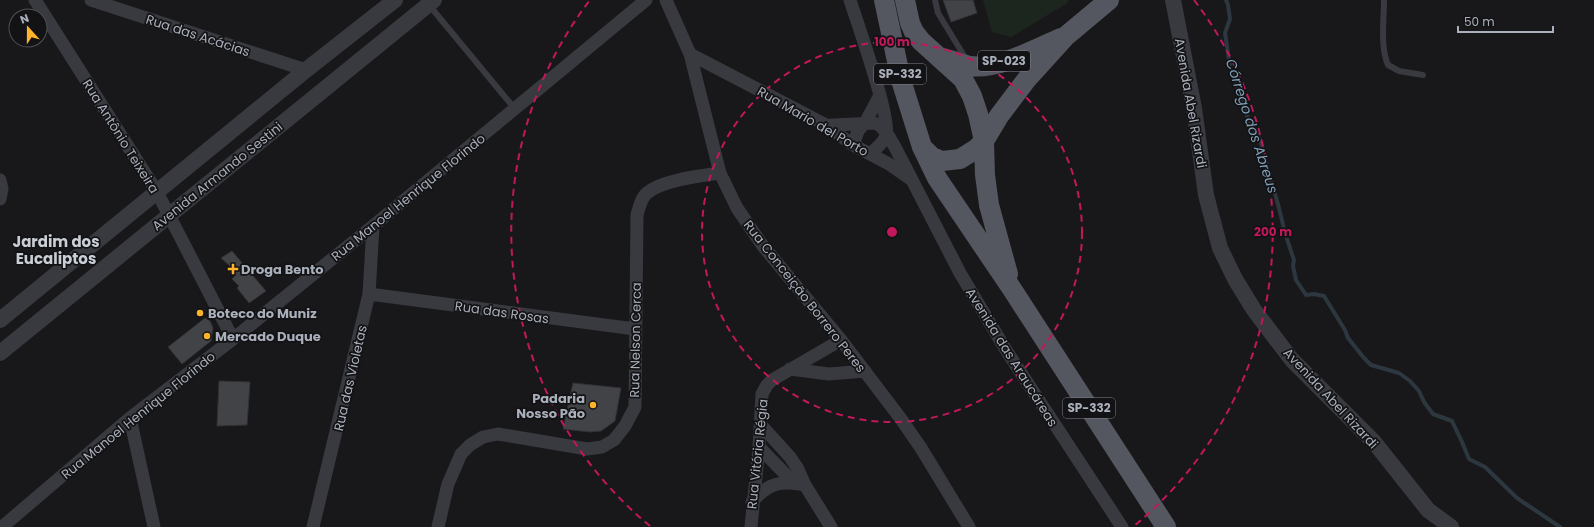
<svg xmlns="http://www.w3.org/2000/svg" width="1594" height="527" viewBox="0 0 1594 527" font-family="Poppins,sans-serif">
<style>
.green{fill:#1d261e}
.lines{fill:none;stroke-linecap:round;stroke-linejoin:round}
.stream{stroke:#2d373f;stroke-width:4}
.building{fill:#424347;stroke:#323236}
.service{stroke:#383a3f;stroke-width:6}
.minor{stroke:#383a3f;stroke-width:13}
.tertiary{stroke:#383a3f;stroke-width:16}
.primary{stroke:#54575f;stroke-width:20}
.ring{fill:none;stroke:#c2185b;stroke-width:2;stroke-dasharray:7 5}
.poi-dot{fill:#fdb32c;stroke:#131315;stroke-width:1.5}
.labels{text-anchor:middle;stroke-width:3.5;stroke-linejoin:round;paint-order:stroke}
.shield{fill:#131315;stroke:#7c8089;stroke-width:1}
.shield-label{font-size:12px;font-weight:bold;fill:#a9afbb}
.street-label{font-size:13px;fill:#a9afbb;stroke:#131315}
.poi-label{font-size:13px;font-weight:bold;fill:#a9afbb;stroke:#131315;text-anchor:start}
.water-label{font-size:14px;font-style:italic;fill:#7e9eb7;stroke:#131315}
.quarter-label{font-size:15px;font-weight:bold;fill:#caced6;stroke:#131315}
.centre{fill:#c2185b;stroke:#131315;stroke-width:2}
.ring-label{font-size:12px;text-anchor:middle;font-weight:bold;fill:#c2185b;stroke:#131315;stroke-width:3.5;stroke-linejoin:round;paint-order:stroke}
</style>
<rect width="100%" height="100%" fill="#18181a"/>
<!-- green -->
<path class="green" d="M983 0H1069L1066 4 1011 37 992 32Z"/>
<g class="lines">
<!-- stream -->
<path class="stream" d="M1226 0 1228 5 1230 19 1225 33 1230 67 1247 116 1260 140 1279 208 1285 233 1294 260 1293 266 1296 280 1306 295 1314 294 1324 296 1345 330 1348 338 1364 358 1371 365 1399 373 1410 381 1419 391 1424 402 1433 414 1452 421 1462 442 1469 459 1485 467 1517 498 1560 527"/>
</g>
<!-- building -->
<path class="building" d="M943 0H973L977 13 951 22Z
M232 251 266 291 249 303 237 288 239 286 232 279 235 276 227 270 230 266 221 258Z
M205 318 210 321 213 328 211 341 182 364 168 347Z
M219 381 250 382 247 425 217 426Z
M573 383 621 388 615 421 601 431 590 432 563 429Z"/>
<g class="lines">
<!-- service -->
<path class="service" d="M935 0 938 13 966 59
M1384 0C1384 21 1380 46 1388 65L1399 71 1423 75
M429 5 515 109"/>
<!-- minor -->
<path class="minor" d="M35 0 157 192 233 339
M91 0 306 70
M666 0 690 54 720 173 737 208 763 246 841 340 901 419 921 448 969 527
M850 0C857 22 892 120 886 136 883 143 876 149 870 154
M690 54 826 125 853 145 889 164 909 178
M826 125C835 126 872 122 877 124 885 128 890 139 895 147L960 273 1006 350 1122 527
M853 145 858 131 865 123 880 95
M0 180 2 189 0 199
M369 294 635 329
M790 369 829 374 865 371
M130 418 154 527
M761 425 790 457 798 469 805 485 831 527
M759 447 794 483
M752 502C768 483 781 480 805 485
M2 527 130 418 233 339 373 226 646 0
M313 527 369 294 373 226
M438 527 448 484 461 454 470 445 483 437 498 434 587 449 602 447 614 440 625 426 635 407 637 215C639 208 641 198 647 193 662 180 700 176 720 173
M751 527 759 447 762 394 767 385 772 380 841 340"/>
<!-- tertiary -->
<path class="tertiary" d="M1173 0 1194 108 1206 195 1220 248 1235 279 1254 310 1292 360 1374 442 1428 510 1451 527
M0 320 306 70 395 0
M0 353 434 0"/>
<!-- primary -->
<path class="primary" d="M884 0 901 80 922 147 937 178 1012 289 1166 527
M905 0 910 23 914 32 921 41 963 79 972 96 978 114 984 141 985 175 989 205 1008 274
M943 58C952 60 961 64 970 66 998 70 1035 49 1061 38
M922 147 932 157 942 161 960 159 976 149 984 141 999 116 1027 79 1066 36 1109 0"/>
</g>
<!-- distance rings -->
<g class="ring">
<circle cx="892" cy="232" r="190"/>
<path d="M650 526A381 381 0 0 1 590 0M1194 0A381 381 0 0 1 1134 526"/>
</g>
<!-- markers -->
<g class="poi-dot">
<path d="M231 263h4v4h4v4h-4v4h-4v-4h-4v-4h4z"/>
<circle cx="200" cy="313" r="4"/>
<circle cx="207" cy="336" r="4"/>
<circle cx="593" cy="405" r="4"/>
</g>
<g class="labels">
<!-- shield labels -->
<g class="shield">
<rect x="978" y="51" width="52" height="20" rx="3"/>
<rect x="874" y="64" width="52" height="20" rx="3"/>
<rect x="1063" y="398" width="52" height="20" rx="3"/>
</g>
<g class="shield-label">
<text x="1004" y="65">SP-023</text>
<text x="900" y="78">SP-332</text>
<text x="1089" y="412">SP-332</text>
</g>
<!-- street labels -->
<g class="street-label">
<text transform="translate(198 35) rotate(18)" y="5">Rua das Acácias</text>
<text transform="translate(1191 103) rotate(80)" y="5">Avenida Abel Rizardi</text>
<text transform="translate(813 121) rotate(30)" y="5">Rua Mario del Porto</text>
<text transform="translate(121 136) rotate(58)" y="5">Rua Antônio Teixeira</text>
<text transform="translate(217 176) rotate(-39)" y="5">Avenida Armando Sestini</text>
<text transform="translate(408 197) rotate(-39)" y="5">Rua Manoel Henrique Florindo</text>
<text transform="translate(805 296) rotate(52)" y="5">Rua Conceição Borrero Peres</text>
<text transform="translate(502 312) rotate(8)" y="5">Rua das Rosas</text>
<text transform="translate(635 340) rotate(-89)" y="5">Rua Nelson Cerca</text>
<text transform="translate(1012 357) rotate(58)" y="5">Avenida das Araucáreas</text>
<text transform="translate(350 378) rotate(-77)" y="5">Rua das Violetas</text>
<text transform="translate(1331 398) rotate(47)" y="5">Avenida Abel Rizardi</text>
<text transform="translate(138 415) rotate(-39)" y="5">Rua Manoel Henrique Florindo</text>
<text transform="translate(757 454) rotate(-84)" y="5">Rua Vitória Régia</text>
</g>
<!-- poi labels -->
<g class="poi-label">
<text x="241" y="274">Droga Bento</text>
<text x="208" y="318">Boteco do Muniz</text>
<text x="215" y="341">Mercado Duque</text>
<text x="585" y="403" text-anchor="end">Padaria<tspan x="585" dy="15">Nosso Pão</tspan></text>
</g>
<!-- water labels -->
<g class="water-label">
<text transform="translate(1252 126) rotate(72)" y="5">Córrego dos Abreus</text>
</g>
<!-- quarter labels -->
<g class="quarter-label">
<text x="56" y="247">Jardim dos<tspan x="56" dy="17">Eucaliptos</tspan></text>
</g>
</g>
<circle cx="892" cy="232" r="6" class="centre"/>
<g class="ring-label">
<text x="892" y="46">100 m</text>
<text x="1273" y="236">200 m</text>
</g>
<!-- north arrow -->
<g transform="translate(28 28) rotate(339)"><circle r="19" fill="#131315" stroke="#4f5157"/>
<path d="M0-3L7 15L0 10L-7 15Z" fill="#fdb32c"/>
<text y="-6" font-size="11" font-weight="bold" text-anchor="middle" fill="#a9afbb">N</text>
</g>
<!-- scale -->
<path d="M1458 26v6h95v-6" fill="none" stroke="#a9afbb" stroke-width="2"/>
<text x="1464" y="26" font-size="12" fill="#a9afbb" stroke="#131315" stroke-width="3" paint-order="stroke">50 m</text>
</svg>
